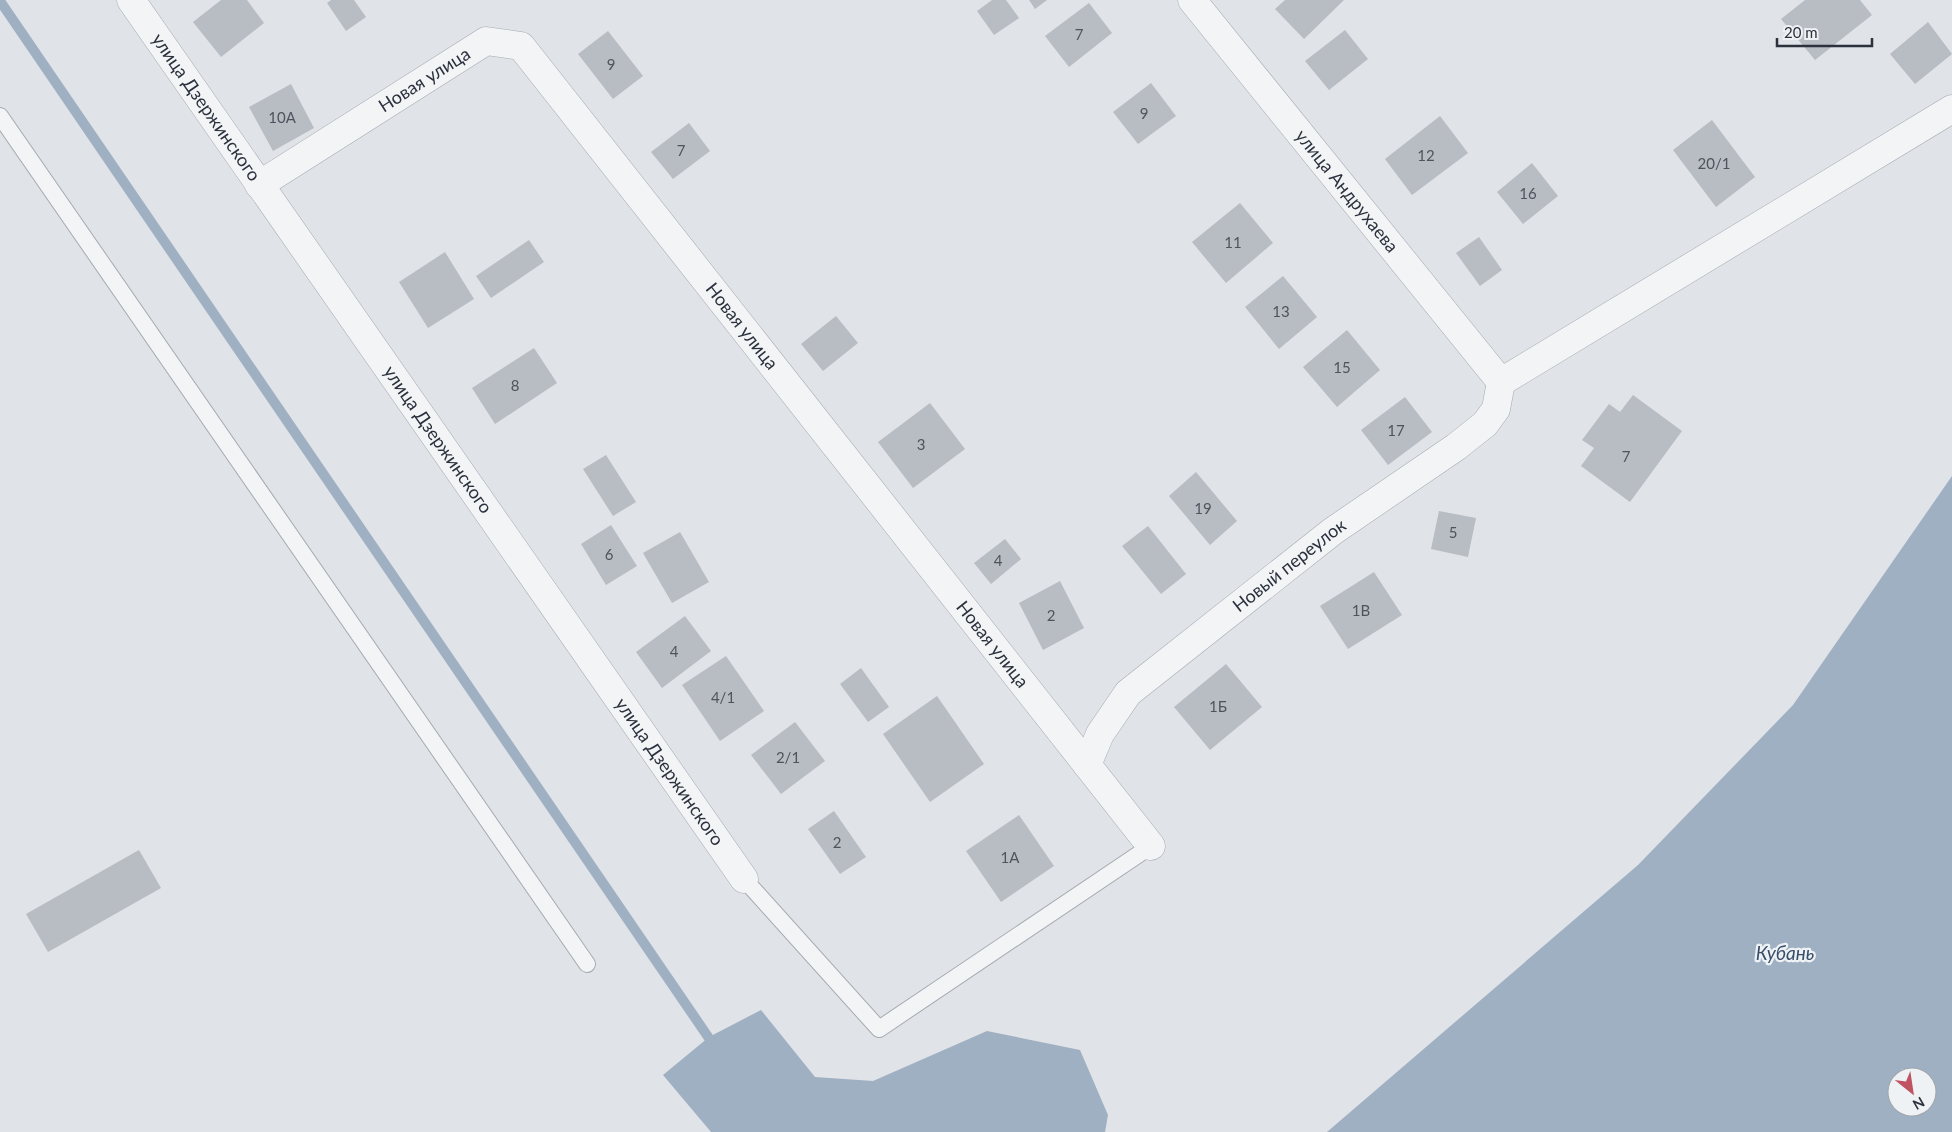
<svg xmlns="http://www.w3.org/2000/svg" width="1952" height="1132" viewBox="0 0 1952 1132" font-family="Lato,sans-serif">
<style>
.water{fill:#9fb0c3;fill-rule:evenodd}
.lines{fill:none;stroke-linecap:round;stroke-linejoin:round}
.stream{stroke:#9fb0c3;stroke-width:10}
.building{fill:#b8bcc3}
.lane-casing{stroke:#a6aab1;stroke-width:18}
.street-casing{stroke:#a6aab1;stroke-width:29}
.lane{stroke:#f2f4f6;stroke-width:16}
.street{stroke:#f2f4f6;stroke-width:28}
.labels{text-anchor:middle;stroke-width:4.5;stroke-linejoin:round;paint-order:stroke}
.number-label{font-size:15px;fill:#4e545e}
.street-label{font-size:18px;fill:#2b313d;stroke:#eff2f5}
.water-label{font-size:19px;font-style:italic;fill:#394f6c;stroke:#eff2f5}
</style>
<rect width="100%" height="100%" fill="#e0e3e7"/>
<!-- water -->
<path class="water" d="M1952 476V1132H1327L1638 865 1793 705ZM1897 1077H1927V1107H1897Z
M761 1010 815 1077 873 1081 987 1031 1080 1050 1108 1115 1105 1132H711L663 1075 709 1037Z"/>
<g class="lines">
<!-- stream -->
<path class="stream" d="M0 1 715 1047"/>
</g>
<!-- building -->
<path class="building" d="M221 0H247L264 23 221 57 193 22Z
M331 0H354L366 17 346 31 327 3Z
M992 0H1006L1019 18 994 35 977 11Z
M1029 0H1047L1035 9Z
M1285 0H1344L1304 39 1275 9Z
M1805 0H1860L1872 15 1815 60 1781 19Z
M1089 3 1112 33 1069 67 1045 36Z
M1928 22 1952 54 1915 84 1890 54Z
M1345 30 1368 59 1329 90 1305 61Z
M608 31 643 76 613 99 578 54Z
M1151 83 1176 116 1138 144 1113 112Z
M291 84 314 128 273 151 249 107Z
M1440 116 1468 153 1412 195 1385 159Z
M1712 120 1755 177 1716 207 1673 150Z
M689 123 710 151 673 179 651 152Z
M1532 163 1558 196 1523 224 1497 192Z
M1240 203 1273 243 1226 283 1192 242Z
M1479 237 1502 270 1480 286 1456 253Z
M529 240 544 262 491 298 476 276Z
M445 252 474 299 428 328 399 282Z
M1283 276 1317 317 1279 349 1245 307Z
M836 316 858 343 823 371 801 344Z
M1347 330 1380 370 1337 407 1303 367Z
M534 348 557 383 495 424 472 388Z
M1633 395 1682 431 1630 502 1581 466 1594 448 1582 440 1609 404 1620 412Z
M1405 397 1432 432 1388 465 1361 430Z
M930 403 965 449 913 488 878 442Z
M606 455 636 502 613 516 583 469Z
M1196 472 1237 521 1210 545 1169 496Z
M1439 511 1476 518 1468 557 1431 549Z
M611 525 637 566 606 585 581 544Z
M1148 526 1186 574 1161 594 1122 546Z
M680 532 709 582 672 603 643 553Z
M1005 539 1021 559 991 584 974 563Z
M1374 572 1402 615 1348 649 1320 606Z
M1060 581 1084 628 1043 650 1019 603Z
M685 616 711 651 662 688 636 652Z
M726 656 764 711 720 741 682 685Z
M1226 664 1262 707 1210 750 1174 707Z
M861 668 889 707 868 722 840 684Z
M937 696 984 764 930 802 883 734Z
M795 722 825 761 781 794 751 755Z
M834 811 866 857 840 874 808 829Z
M1019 815 1054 866 1001 902 966 851Z
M139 850 161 888 48 952 26 914Z"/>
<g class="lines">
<!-- lane casing -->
<g class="lane-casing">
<path id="lane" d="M0 116 587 964
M744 879 879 1029 1151 846"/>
</g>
<!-- street casing -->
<g class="street-casing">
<g id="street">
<path id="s1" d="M131 0 744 879"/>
<path id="s2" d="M1192 0 1501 382"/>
<path id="s3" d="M259 185 486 41 521 46 1151 846"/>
<path d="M1501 382 1952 109"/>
<path id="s4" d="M1087 765 1100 734 1128 693 1333 531 1456 447 1485 424 1496 409 1501 382"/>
</g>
</g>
<!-- lane -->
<use href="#lane" class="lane"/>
<!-- street -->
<use href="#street" class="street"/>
</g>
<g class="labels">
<!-- number labels -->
<g class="number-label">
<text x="1079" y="40">7</text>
<text x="611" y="70">9</text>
<text x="1144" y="119">9</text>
<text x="282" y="123">10А</text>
<text x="681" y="156">7</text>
<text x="1426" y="161">12</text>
<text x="1714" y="169">20/1</text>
<text x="1528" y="199">16</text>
<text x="1233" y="248">11</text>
<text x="1281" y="317">13</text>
<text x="1342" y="373">15</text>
<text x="515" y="391">8</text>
<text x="1396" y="436">17</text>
<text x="921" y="450">3</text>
<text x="1626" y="462">7</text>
<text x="1203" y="514">19</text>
<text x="1453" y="538">5</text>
<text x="609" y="560">6</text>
<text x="998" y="566">4</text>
<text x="1361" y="616">1В</text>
<text x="1051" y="621">2</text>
<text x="674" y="657">4</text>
<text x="723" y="703">4/1</text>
<text x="1218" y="712">1Б</text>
<text x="788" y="763">2/1</text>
<text x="837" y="848">2</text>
<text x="1010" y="863">1А</text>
</g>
<!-- street labels -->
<g class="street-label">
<text dy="6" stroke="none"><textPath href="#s3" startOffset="196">Новая улица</textPath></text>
<text dy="6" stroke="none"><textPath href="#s1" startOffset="131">улица Дзержинского</textPath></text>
<text dy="6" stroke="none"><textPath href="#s2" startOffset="246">улица Андрухаева</textPath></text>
<text dy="6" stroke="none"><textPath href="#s3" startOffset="661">Новая улица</textPath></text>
<text dy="6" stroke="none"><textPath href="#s1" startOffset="536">улица Дзержинского</textPath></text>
<text dy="6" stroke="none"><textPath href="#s4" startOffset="289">Новый переулок</textPath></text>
<text dy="6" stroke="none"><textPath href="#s3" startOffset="1066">Новая улица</textPath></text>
<text dy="6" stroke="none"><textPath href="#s1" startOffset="941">улица Дзержинского</textPath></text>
</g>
<!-- water labels -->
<g class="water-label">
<text x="1785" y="960">Кубань</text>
</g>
</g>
<!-- north arrow -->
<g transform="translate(1912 1092) rotate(150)"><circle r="24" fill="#eff2f5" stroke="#a1a5ab"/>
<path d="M0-4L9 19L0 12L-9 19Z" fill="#bf5362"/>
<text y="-8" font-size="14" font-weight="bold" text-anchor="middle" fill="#2b313d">N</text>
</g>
<!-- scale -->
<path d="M1777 38v8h95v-8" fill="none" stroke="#2b313d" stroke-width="2.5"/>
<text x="1784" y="38" font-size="15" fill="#2b313d" stroke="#eff2f5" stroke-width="4" paint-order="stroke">20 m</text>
</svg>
